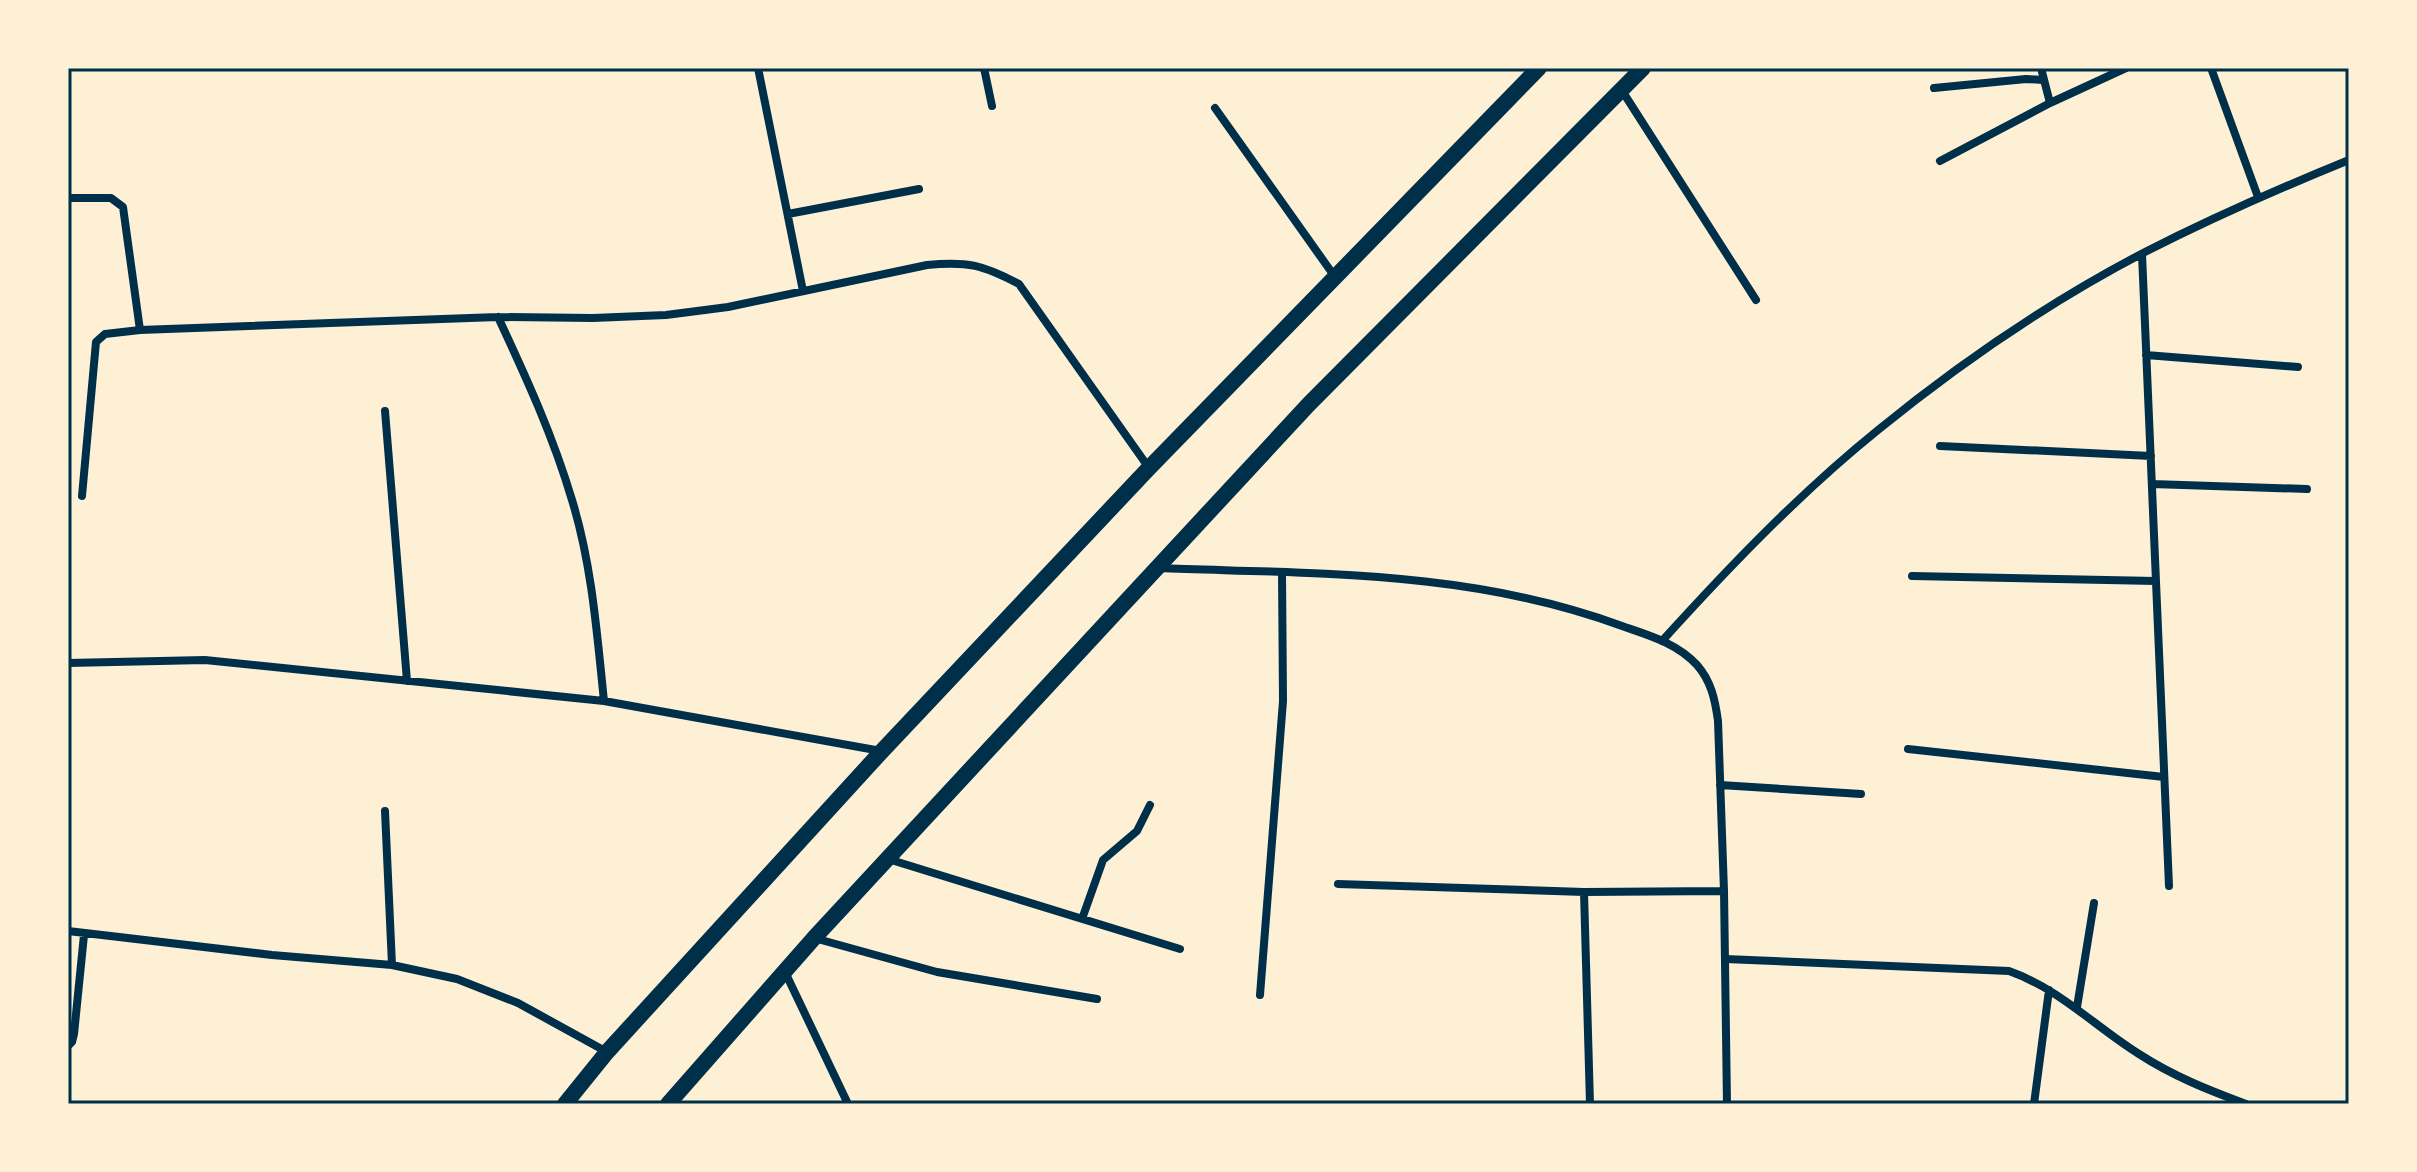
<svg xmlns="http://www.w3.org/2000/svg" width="2417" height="1172" viewBox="0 0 2417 1172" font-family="Barlow,sans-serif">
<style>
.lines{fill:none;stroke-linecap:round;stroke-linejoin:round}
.minor{stroke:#003049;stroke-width:8}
.secondary{stroke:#003049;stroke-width:16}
.neatline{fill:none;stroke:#003049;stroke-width:3}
</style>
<rect width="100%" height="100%" fill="#fdf0d5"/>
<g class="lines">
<!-- minor -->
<path class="minor" d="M758 68 803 291
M984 68 992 106
M2041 68 2050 103
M2211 68 2258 197
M1934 88 2026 79 2043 80
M1621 89 1756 300
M1215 108 1335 277
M1940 161 2050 103 2126 68
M68 198H111L123 207 140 330
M788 214 919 189
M2142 254 2169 886
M498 317C526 377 553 436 572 500 592 565 597 634 604 701
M2146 355 2298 367
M385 411 407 681
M1940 446 2151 456
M2152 484 2307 489
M82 496 96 342 105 334 140 330 498 317 593 318 666 315 728 307 927 265C968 261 983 265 1019 284L1149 468
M1158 568C1316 574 1471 570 1622 626 1648 635 1677 643 1697 665 1711 681 1715 699 1718 721L1724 891 1727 1104
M1912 576 2156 581
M1662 641C1730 566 1800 493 1878 430 1960 363 2051 301 2145 252 2212 218 2280 188 2349 160
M68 663 205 660 604 701 881 751
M1908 749 2164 777
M1720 785 1861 794
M385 811 392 965
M888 859 1180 949
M1338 884 1584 892 1724 891
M1584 892 1590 1104
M1082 919 1103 860 1137 831 1150 805
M68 931 272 955 392 965 457 979 518 1003 607 1052
M814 938 937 972 1097 999
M1725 959 2009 971C2060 989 2094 1026 2139 1054 2173 1076 2208 1090 2246 1104
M785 972 848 1104
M1260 995 1283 701 1282 572
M2077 1007 2094 903
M68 1046 72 1042 74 1034 84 935
M2034 1104 2049 990"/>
<!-- secondary -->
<path class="secondary" d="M565 1104 607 1052 882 751 1149 468 1539 68
M668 1104 814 938 1309 404 1643 68"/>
</g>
<!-- border -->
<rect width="2417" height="1172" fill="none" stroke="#fdf0d5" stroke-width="140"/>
<rect x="70" y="70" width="2277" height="1032" class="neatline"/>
</svg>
